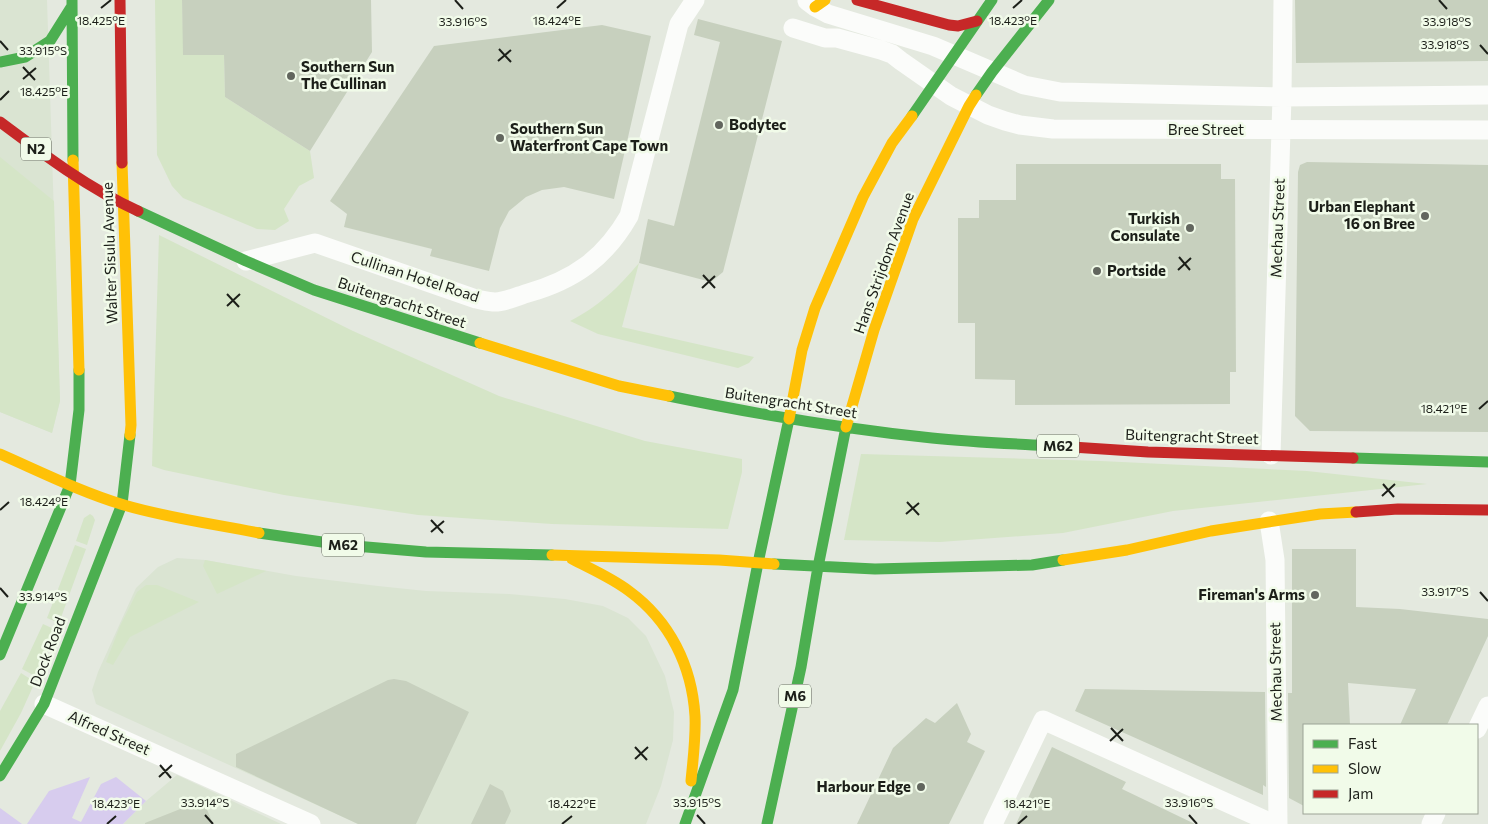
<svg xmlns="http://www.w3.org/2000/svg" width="1488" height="824" viewBox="0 0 1488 824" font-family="Commissioner,sans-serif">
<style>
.built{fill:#dae4d2}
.green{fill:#d5e5c7}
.water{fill:#d7ccee}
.building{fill:#c7d0be}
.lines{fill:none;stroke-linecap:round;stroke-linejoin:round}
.street{stroke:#fbfcfa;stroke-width:19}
.fast{stroke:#4caf50;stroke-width:11}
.slow{stroke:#ffc107;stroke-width:11}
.jam{stroke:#c62828;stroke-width:11}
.ticks{fill:none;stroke:#1c1f19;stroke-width:2}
.poi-dot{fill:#62665e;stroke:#f1fbe9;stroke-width:2}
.labels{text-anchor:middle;stroke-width:5;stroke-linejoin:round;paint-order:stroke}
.shield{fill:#f1fbe9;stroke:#5c6157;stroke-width:1}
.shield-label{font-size:14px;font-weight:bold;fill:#1c1f19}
.poi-label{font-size:15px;font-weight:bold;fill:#1c1f19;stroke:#f1fbe9;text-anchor:start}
.street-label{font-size:15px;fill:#1c1f19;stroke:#f1fbe9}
.ticks-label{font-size:12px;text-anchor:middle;fill:#1c1f19;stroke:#f1fbe9;stroke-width:5;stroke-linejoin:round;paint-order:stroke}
</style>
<rect width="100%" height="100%" fill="#e4e9df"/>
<!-- built -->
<path class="built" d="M0 0H47L60 401 52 433 0 412Z
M177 558 205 560 296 576 378 586 426 591 509 594 565 599 603 606 628 618 646 636 665 676 674 712 673 740 661 786 646 824H358L96 704 92 690 98 672 136 588 158 567Z
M177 775 281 824H123L146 801Z"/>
<!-- green -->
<path class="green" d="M155 0H182L184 55H224L225 97 310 151 314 178 299 186 284 209 289 221 275 230 257 229 183 198 172 186 157 155Z
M0 157 54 201 60 401 52 433 0 412Z
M159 235 353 331 499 396 645 441 742 459V472L728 529 552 524 418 515 284 495 164 470 152 466Z
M639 263 622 327 754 357 749 363 738 368 598 334 570 321C599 306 618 288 639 263Z
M861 454 1101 461 1307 471 1427 484 1173 511 1063 533 940 542 844 540Z
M90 514 93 516 95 520 87 545 76 541 84 518Z
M75 545 86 549 59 623 47 618Z
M205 560 266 571 217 594 203 566Z
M146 585H157L199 602 130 637 113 665 106 662 120 626 137 592Z
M43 624 56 630 37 677 22 669Z
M21 673 35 682 21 713 0 751V711Z"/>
<!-- water -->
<path class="water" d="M90 777 72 818 81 822 101 784 116 777 146 801 123 824H27L49 791Z
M0 808 22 824H0Z"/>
<!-- building -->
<path class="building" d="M182 0H371L372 52 310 151 225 97 224 55H183Z
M1295 0H1488V61L1296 63Z
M698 19 782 41 723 272 711 282 639 263 648 219 674 226 720 42 694 35Z
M602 25 651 36 614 199 564 187 542 190 526 197 509 211 500 228 489 271 430 256 432 249 344 227 347 214 330 201 434 46Z
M1307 162 1488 165V432L1310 431 1295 416 1298 172 1300 165Z
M1016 164H1221V179H1235L1236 372H1230V404L1015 405V380L975 379V323H958V218H979V200H1016Z
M1292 549H1356V607L1400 609 1488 619V636L1447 725H1400L1416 689 1348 683 1350 725H1304V806L1289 798 1288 693H1292Z
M394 679 406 681 469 712 416 824H358L236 767V754L388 680Z
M1085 689 1265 692 1266 787 1263 785V795L1075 711Z
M957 703 971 734 967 742 985 751 949 824H857L893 748 926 718 935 723Z
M1052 747 1126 782 1122 789 1195 824H1016Z
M490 784 503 791 511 811 505 824H471Z
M203 800 213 824H145V823Z"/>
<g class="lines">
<!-- street -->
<path class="street" d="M807 1 815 7 828 14 933 46 1024 85 1060 92 1282 97 1488 95
M793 28 825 38H837L881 50 892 54 901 61 951 96 988 115 1005 121 1020 125 1053 129 1488 130
M246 261 315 243 476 299C482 300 489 302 495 302 505 302 518 296 528 293 574 280 605 258 629 216L679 24 695 0
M1271 455 1282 97 1283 0
M1269 521 1275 560 1278 824
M44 704 311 824
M1477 729 1488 706
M993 824 1043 720 1274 824
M1431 824 1436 813"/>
<!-- fast -->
<path class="fast" d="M72 0 73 160
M0 62 25 57 50 41 72 6
M976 95 992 72 1049 0
M912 116 992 0
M138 211 246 261 314 290 480 343
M669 396C756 414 844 429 932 438 978 443 1025 444 1072 447
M1353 458 1488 462
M259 533 343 545 426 552 552 555
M774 564 875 569 1032 565 1063 560
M0 655 70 485 79 410V370
M0 776 44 704 122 504 130 435
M685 824 733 690 758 563 789 419
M767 824 801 667 818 567 846 427"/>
<!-- slow -->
<path class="slow" d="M815 7 825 0
M73 160 79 370
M122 163 131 425 130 435
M480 343 619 386 669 396
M789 419 802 350 815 308 863 197 892 143 912 116
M846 427 874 330 913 219 969 106 976 95
M0 454C41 472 81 492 124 505 168 518 214 524 259 533
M552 555 719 560 774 564
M572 559C591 569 612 578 629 591 670 621 692 666 695 716 696 737 693 759 691 781
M1063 560 1127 550 1211 531 1320 514 1356 512"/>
<!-- jam -->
<path class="jam" d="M120 0 122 163
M857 0 949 25 958 26 977 21
M0 122C44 155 88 188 138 211
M1072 447 1148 452 1353 458
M1356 512 1398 509 1488 510"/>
</g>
<!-- ticks -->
<path class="ticks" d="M455 0 463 9M1439 0 1447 9M101 8 111 0M557 8 566 0M1013 8 1022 0M0 41 8 50M1480 45 1488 54M499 49 511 62M498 61 511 50M23 67 35 80M23 79 36 68M0 100 9 91M1179 257 1190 270M1178 270 1191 258M703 275 715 288M702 288 715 276M227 294 239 307M227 306 240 294M1479 409 1488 401M1383 484 1394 497M1382 496 1395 484M907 502 919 515M0 510 9 502M906 514 919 503M431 520 443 533M431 532 444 521M0 588 8 597M1480 592 1488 601M1111 728 1123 741M1110 741 1123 729M635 747 647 760M635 759 648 747M160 765 171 778M159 777 172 765M205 815 213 824M697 815 705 824M1189 815 1197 824M107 824 116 816M562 824 572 816M1018 824 1027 816"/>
<!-- markers -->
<g class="poi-dot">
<circle cx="291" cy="76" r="5"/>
<circle cx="719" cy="125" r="5"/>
<circle cx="500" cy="138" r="5"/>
<circle cx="1425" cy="216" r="5"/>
<circle cx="1190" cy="228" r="5"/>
<circle cx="1097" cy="271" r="5"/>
<circle cx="1315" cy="595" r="5"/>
<circle cx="921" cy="787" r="5"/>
</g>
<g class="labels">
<!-- shield labels -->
<g class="shield">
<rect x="21" y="137.5" width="30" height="23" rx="4"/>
<rect x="1037" y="434.5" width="42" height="23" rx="4"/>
<rect x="322" y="533.5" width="42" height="23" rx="4"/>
<rect x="779" y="684.5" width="32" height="23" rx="4"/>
</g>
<g class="shield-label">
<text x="36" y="154">N2</text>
<text x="1058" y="451">M62</text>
<text x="343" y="550">M62</text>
<text x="795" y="701">M6</text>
</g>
<!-- poi labels -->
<g class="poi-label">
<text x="301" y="72">Southern Sun<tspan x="301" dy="17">The Cullinan</tspan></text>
<text x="729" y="130">Bodytec</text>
<text x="510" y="134">Southern Sun<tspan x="510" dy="17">Waterfront Cape Town</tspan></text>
<text x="1415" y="212" text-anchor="end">Urban Elephant<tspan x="1415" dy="17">16 on Bree</tspan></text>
<text x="1180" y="224" text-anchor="end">Turkish<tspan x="1180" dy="17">Consulate</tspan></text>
<text x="1107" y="276">Portside</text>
<text x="1305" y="600" text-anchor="end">Fireman's Arms</text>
<text x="911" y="792" text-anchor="end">Harbour Edge</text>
</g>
<!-- street labels -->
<g class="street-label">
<text x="1206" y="135">Bree Street</text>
<text transform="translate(1278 228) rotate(-88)" y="5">Mechau Street</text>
<text transform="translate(110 253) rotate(-92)" y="5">Walter Sisulu Avenue</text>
<text transform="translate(884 263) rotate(-70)" y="5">Hans Strijdom Avenue</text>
<text transform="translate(415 277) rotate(18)" y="5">Cullinan Hotel Road</text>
<text transform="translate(402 303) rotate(18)" y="5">Buitengracht Street</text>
<text transform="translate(791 403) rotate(9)" y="5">Buitengracht Street</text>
<text transform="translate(1192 437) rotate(2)" y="5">Buitengracht Street</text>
<text transform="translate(48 652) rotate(-69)" y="5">Dock Road</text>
<text transform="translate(1276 672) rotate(-91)" y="5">Mechau Street</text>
<text transform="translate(109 733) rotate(24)" y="5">Alfred Street</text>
</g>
</g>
<g class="ticks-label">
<text x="101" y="25">18.425°E</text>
<text x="557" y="25">18.424°E</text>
<text x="1013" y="25">18.423°E</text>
<text x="463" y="26">33.916°S</text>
<text x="1447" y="26">33.918°S</text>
<text x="1445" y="49">33.918°S</text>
<text x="43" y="55">33.915°S</text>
<text x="44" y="96">18.425°E</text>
<text x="1444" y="413">18.421°E</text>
<text x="44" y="506">18.424°E</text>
<text x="1445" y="596">33.917°S</text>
<text x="43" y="601">33.914°S</text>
<text x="205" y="807">33.914°S</text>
<text x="697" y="807">33.915°S</text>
<text x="1189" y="807">33.916°S</text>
<text x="116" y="808">18.423°E</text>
<text x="572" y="808">18.422°E</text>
<text x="1027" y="808">18.421°E</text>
</g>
<!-- legend -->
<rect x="1303" y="724" width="175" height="90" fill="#f1fbe9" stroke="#9ca396"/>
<rect x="1313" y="740" width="25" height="8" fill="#4caf50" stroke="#9ca396"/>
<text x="1348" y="749" font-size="15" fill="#1c1f19">Fast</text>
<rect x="1313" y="765" width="25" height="8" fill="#ffc107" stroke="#9ca396"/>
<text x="1348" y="774" font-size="15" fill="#1c1f19">Slow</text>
<rect x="1313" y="790" width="25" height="8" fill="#c62828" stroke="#9ca396"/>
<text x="1348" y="799" font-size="15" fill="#1c1f19">Jam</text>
</svg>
